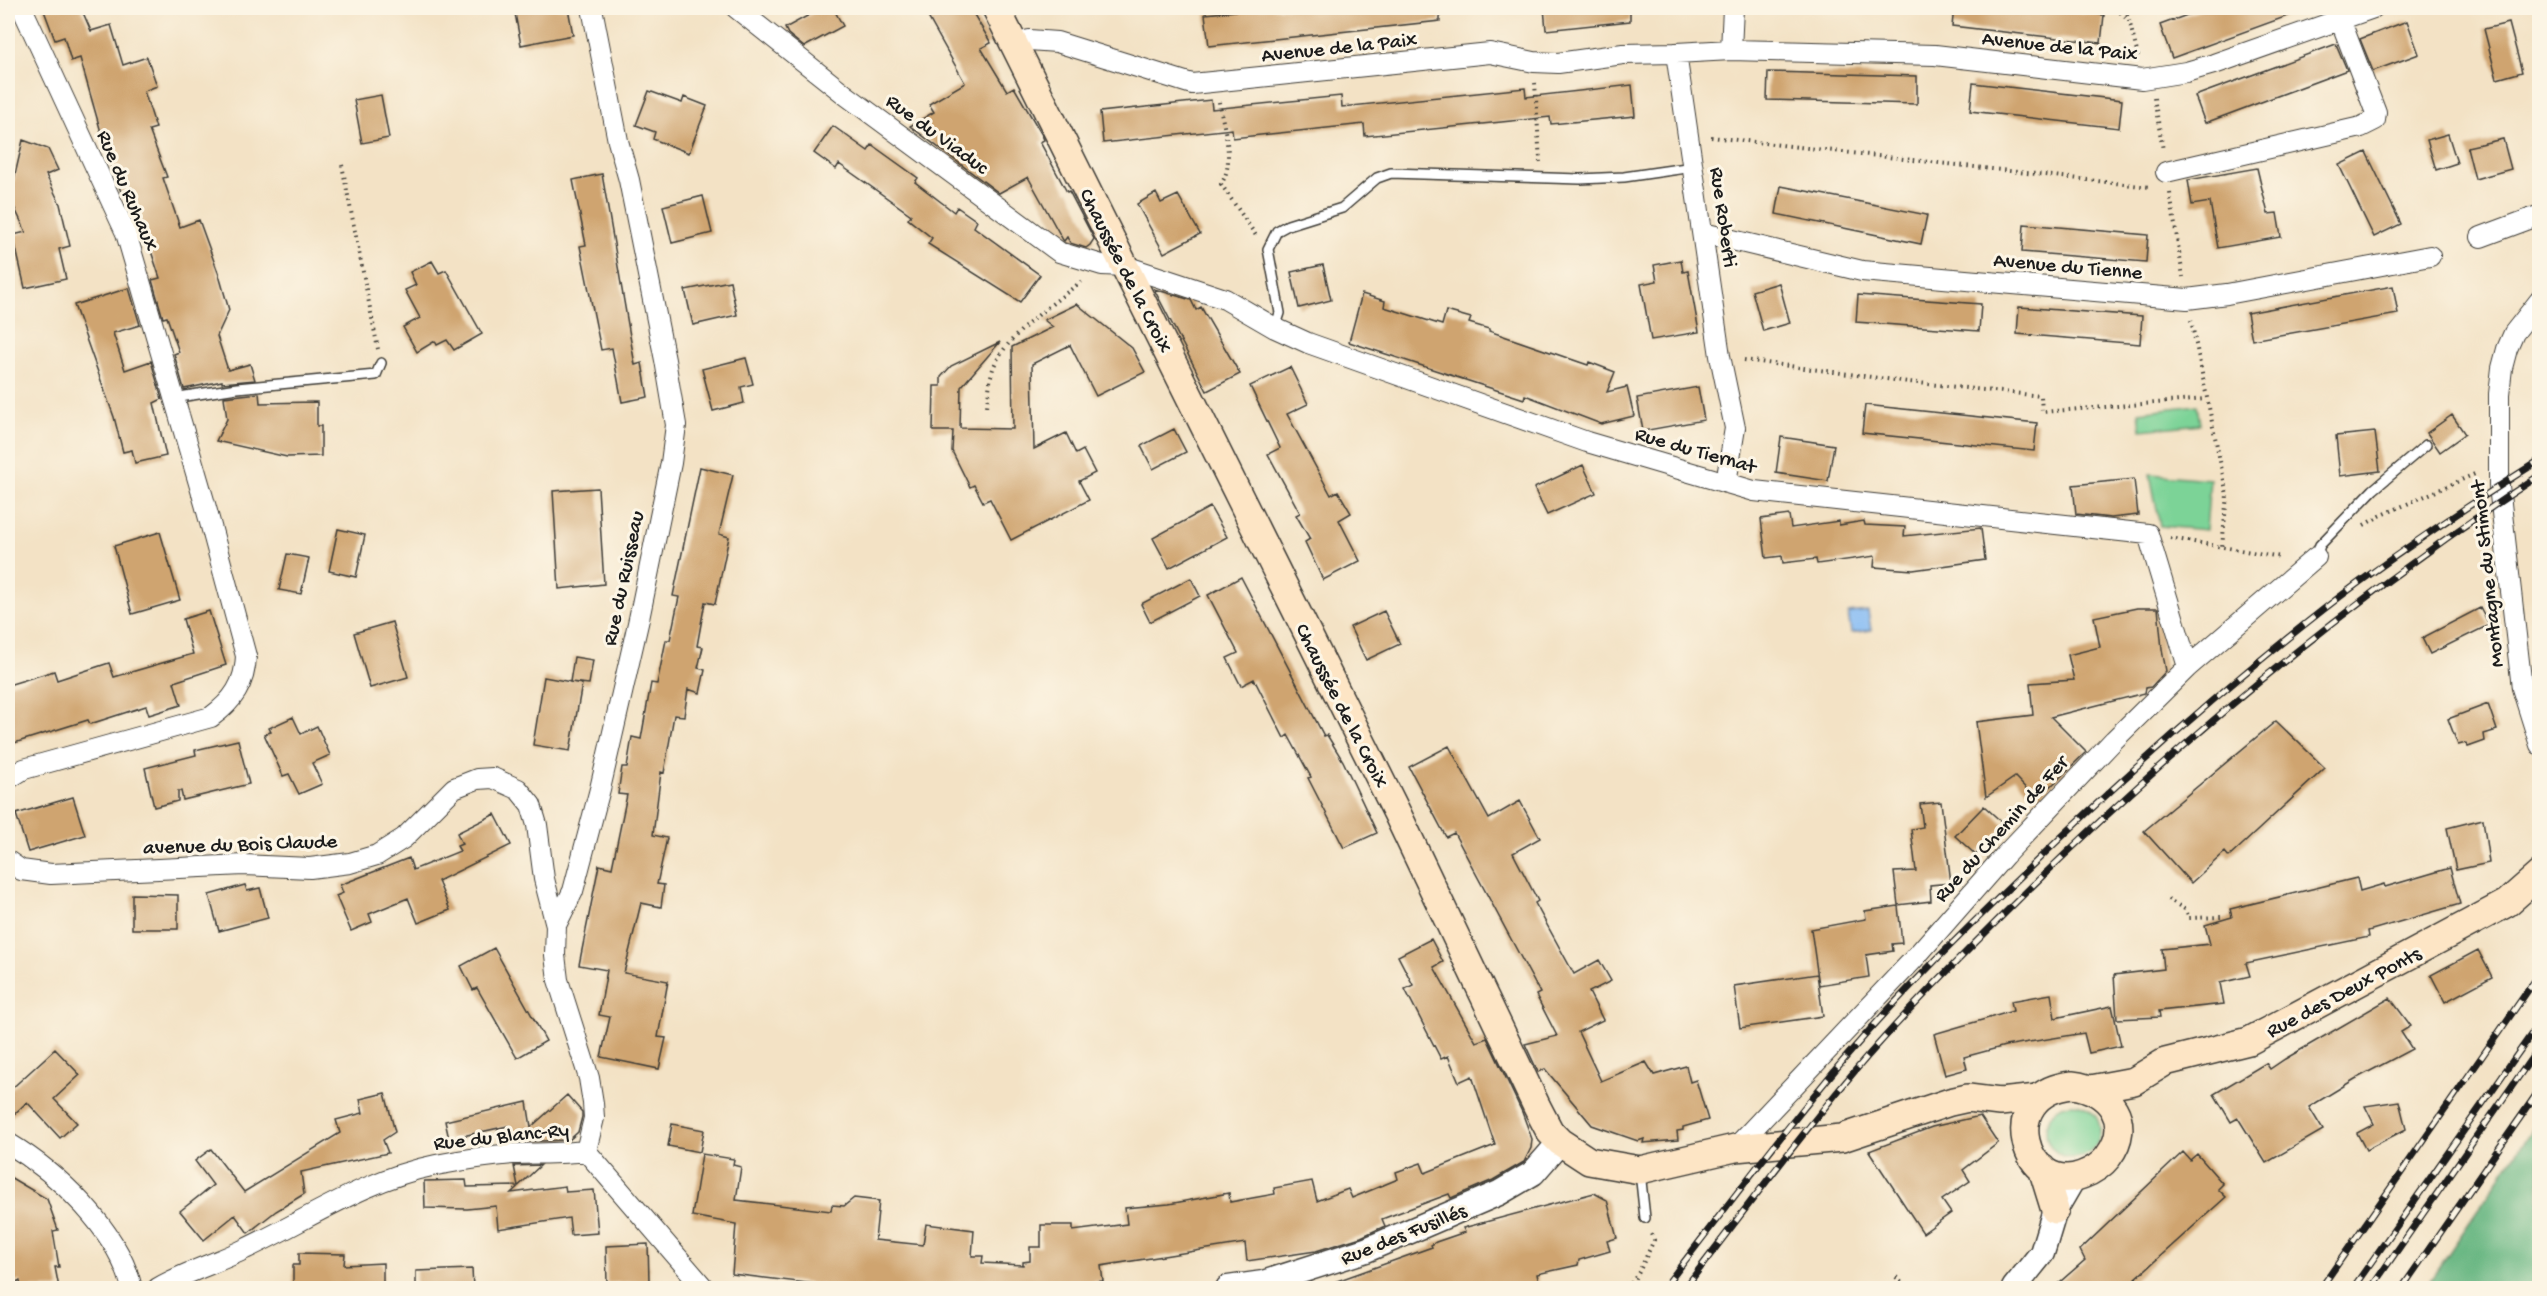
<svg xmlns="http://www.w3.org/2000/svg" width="2547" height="1296" viewBox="0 0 2547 1296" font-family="'Gochi Hand',sans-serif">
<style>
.green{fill:#7cd397;stroke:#4c785a;stroke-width:1.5}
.forest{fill:#65b580;stroke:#40684e;stroke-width:1.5}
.water{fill:#85bbf4;stroke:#506c88;stroke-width:1.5}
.building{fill:#cfa46f}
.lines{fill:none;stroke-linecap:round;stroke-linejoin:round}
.service-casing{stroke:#3c3a35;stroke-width:12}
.minor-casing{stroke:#3c3a35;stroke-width:22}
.tertiary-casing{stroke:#3c3a35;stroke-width:27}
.secondary-casing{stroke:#3c3a35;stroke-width:30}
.path{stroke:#3c3a35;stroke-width:4;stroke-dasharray:1.5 4.5;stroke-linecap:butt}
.service{stroke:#fff;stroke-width:9}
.minor{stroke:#fff;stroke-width:20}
.tertiary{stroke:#fff;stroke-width:24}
.secondary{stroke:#fde5c5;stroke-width:27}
.rail-casing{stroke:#1c1c1c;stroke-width:7}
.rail{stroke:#fcf5e5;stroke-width:4.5;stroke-dasharray:14;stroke-linecap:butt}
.labels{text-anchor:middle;stroke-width:6;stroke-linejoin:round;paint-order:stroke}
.street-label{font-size:21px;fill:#1c1c1c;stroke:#fcf5e5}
</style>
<rect width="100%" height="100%" fill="#fcf5e5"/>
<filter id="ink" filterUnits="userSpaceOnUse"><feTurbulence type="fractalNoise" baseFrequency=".0167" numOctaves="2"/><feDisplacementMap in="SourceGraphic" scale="12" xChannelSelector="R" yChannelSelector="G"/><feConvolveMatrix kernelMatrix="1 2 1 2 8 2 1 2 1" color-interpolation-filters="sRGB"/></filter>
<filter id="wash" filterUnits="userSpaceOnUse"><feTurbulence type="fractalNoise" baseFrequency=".008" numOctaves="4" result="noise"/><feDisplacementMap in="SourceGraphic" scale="24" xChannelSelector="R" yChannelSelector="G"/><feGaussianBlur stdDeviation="1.35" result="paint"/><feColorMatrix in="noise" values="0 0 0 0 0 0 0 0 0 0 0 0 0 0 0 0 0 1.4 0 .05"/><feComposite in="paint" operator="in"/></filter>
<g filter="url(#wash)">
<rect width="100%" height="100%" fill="#f3e2c5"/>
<!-- green -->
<path class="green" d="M2197 405 2200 424 2141 430 2139 412Z
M2150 474 2210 479 2206 530 2160 526Z
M2046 1131a27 27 0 1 1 54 0a27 27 0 1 1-54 0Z"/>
<!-- forest -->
<path class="forest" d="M2539 1120V1288H2425Z"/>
<!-- water -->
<path class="water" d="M1868 611 1871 630 1851 633 1848 613Z"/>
<g id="blocks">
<!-- building -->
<path class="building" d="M43 8H81L91 31 111 25 123 65 147 57 157 86 144 91 156 128 149 130 167 177 163 178 180 227 199 220 219 275 229 310 217 336 228 370 250 364 255 380 222 383V381L184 389 174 354 179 352 167 317 163 318 152 280 160 278 131 191 122 194 110 164 80 58 71 61 64 37 55 40Z
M514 8H568L573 35 521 45Z
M822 8H833L843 26 804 47 788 34 785 28Z
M923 8H970L991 43 981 48 1007 91 1014 87 1042 135 1044 140 1040 142 1067 192 1069 191 1094 239 1090 245 1086 248 1070 243 1067 237 1064 241 1063 240 1028 177 999 193 910 126 934 112 929 104 965 83Z
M1267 8H1440V21L1209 46 1205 14Z
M1544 8H1630V21L1546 30Z
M1954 8H2037L2104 15 2101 43 1952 26Z
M2206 8H2304V10L2172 58 2160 25Z
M2407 21 2419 54 2373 71 2360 39Z
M2509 23 2522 72 2497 79 2484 29Z
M2336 44 2347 70 2205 123 2195 96Z
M1768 72 1917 76V104L1767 100Z
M1973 83 2122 100 2119 128 1970 111Z
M1632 85 1635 116 1551 124 1550 117 1365 136 1364 124 1233 138 1232 129 1103 143 1100 112 1211 100 1212 109 1341 96 1342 107 1525 88 1526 97Z
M649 91 682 103 684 97 707 106 689 153 653 139 655 132 636 125Z
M381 95 389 138 362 143 354 100Z
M833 126 868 151 872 145 918 178 915 182 954 212 957 207 977 221 974 227 1040 275 1020 302 928 244 932 238 908 219 911 215 839 164 836 169 814 153Z
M2448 134 2457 163 2436 170 2427 140Z
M2503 139 2511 169 2475 179 2467 147Z
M23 140 48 149 58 170 46 175 60 204 70 246 59 249 66 279 25 288 13 235 26 232 8 194V190L12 188Z
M2366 152 2401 224 2374 237 2339 165Z
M2257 168 2268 214 2277 213 2281 237 2218 248 2210 202 2192 205 2188 180Z
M602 174 635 365 642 363 648 397 622 402 612 348 601 350 580 246 586 245 573 180Z
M1781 186 1927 215 1921 244 1776 214Z
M1156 193 1161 203 1178 195 1200 234 1164 253 1137 204Z
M703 196 712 233 672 243 663 206Z
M2024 224 2148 235 2146 262 2022 252Z
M1681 260 1683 272 1688 271 1699 332 1651 340 1641 284 1657 281 1654 265Z
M432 261 439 273 446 270 482 334 454 350 447 340 437 345 435 341 417 352 403 327 420 318 405 290 416 285 410 272Z
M1323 265 1331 300 1299 308 1291 272Z
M730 281 737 315 693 325 685 290Z
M1779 283 1790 323 1763 331 1752 291Z
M2393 286 2398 314 2252 340 2247 313Z
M129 288 140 325 113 333 125 370 151 361 162 399 154 403 166 456 135 463 132 450 123 452 114 417 74 305Z
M1154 289 1191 300 1196 310 1201 307 1240 374 1207 391Z
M1362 294 1385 301 1384 307 1442 325 1446 311 1471 318 1469 323 1489 329V331L1588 365 1589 362 1615 372 1607 392 1627 387 1634 416 1601 424 1525 395 1524 399 1349 342Z
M1858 295 1981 304 1979 331 1856 322Z
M1077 304 1132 348 1145 372 1096 396 1070 345 1032 364 1034 449 1066 433 1076 454 1083 450 1095 473 1079 481 1089 500 1011 540 990 499 983 502 974 485 970 487 952 451 953 431H933L934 386H941V377L951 366 1000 342 961 387 960 428 1013 429 1012 347 1053 327 1044 320Z
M2019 307 2142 316 2140 344 2017 334Z
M746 358 753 384 741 387 744 403 713 411 702 369Z
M1290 367 1308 404 1287 414 1331 495 1338 491 1351 513 1339 520 1360 561 1323 580 1305 542 1310 539 1296 515 1300 513 1268 454 1280 448 1250 386Z
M1698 387 1704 420 1643 431 1637 398Z
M259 393 260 403 317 402V426H321V456L287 457 216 441 227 419 224 397Z
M1865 405 2037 423 2034 451 1862 433Z
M2452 415 2465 434 2440 452 2427 433Z
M1174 429 1186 452 1153 469 1141 446Z
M2375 432 2380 471 2340 476 2336 436Z
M1781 437 1834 445 1828 481 1776 473Z
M1583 465 1596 493 1547 515 1534 488Z
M700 467 733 475 719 534 729 537 715 604 705 602 697 646 703 647 698 668 705 670 700 693 688 689 684 716 674 715 664 773 661 772 653 835 667 838 657 884 664 885 661 907 641 903 624 973 668 981 658 1037 666 1038 659 1069 601 1057 610 1017 599 1015 607 970 579 965 599 865 612 868 627 795 618 794 622 767H627L632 737 641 739 651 683 657 684 666 640H670L679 597 673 596Z
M2134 479 2138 515 2111 518 2076 514 2073 485Z
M598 488 604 584 559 589 553 491Z
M1210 507 1227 537 1169 568 1153 538Z
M1789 515 1791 528 1839 521V525L1864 521 1865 525 1905 527 1904 536 1981 528 1985 560 1913 570 1874 567 1875 556 1817 564 1816 559 1783 563 1782 556 1766 558 1761 519Z
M338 529 365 535 356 577 329 571Z
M160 532 180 600 132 614 114 546Z
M287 554 309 558 301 594 279 590Z
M1241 577 1324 736 1327 735 1343 761 1377 833 1344 848 1308 778 1311 777 1288 735 1284 738 1254 679 1241 686 1227 658 1238 653 1208 595Z
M1191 578 1200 596 1150 622 1141 604Z
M2137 608H2158L2162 649 2166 671 2151 687 2146 688 2145 693 2051 717 2086 752 2037 800 2015 777 1986 797 1976 722 2033 715 2030 683 2074 680 2068 655 2100 647 2094 617Z
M2480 608 2489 625 2430 654 2422 638Z
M209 611 226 665 174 682 181 705 149 715 146 706 90 724 88 720 8 745V685L54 671 57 680 109 663 114 677 193 654 183 619Z
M1384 611 1400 644 1366 660 1350 627Z
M392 622 408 677 370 688 354 633Z
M574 657 593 660 589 684 570 682Z
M544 677 582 684 570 751 533 745Z
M2488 704 2497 730 2484 734 2485 741 2468 747 2466 743 2458 745 2448 719Z
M293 717 301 734 317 726 330 755 312 763 322 784 299 794 289 774 283 776 264 734 271 732 269 728Z
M2276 721 2325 768 2229 857 2225 852 2191 883 2144 831Z
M238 740 249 784 183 800 181 791H178V801L154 807 145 768 196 755 195 750Z
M1449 746 1489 819 1520 801 1540 838 1513 853 1538 901 1535 903 1574 974 1599 960 1611 981 1589 992 1603 1020 1578 1032 1601 1081 1646 1062 1654 1075 1686 1066 1690 1082 1696 1080 1708 1120 1683 1127V1130L1677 1131 1678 1140 1643 1143 1644 1139 1638 1141 1592 1125 1545 1069 1538 1072 1525 1044 1557 1036 1536 995 1540 993 1454 833 1446 837 1409 767Z
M73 797 85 835 28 852 16 814Z
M1941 802 1951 883 1930 885 1931 901 1898 905 1894 872 1916 871 1911 829 1923 827 1920 804Z
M1984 806 2005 825 1976 855 1955 836Z
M495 814 511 845 438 881 450 910 418 923 408 898 369 914 372 922 351 931 336 896 343 893 340 885 409 858 413 870 460 851 457 846 462 844 457 833Z
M2483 819 2489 863 2456 870 2447 828Z
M2450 868 2460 904 2368 931 2369 937 2246 963 2250 976 2220 983 2224 1004 2159 1011 2160 1017 2117 1019 2114 975 2164 969 2162 949 2210 944 2205 925 2232 917 2230 909 2357 878 2360 891 2384 884 2385 887Z
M245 885 247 891 260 888 268 918 219 931 209 895Z
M132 894 178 895V929H132Z
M1898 906 1902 943 1892 944 1893 951 1866 955 1869 977 1819 985 1811 929 1866 919 1865 911Z
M1431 939 1443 962 1434 967 1476 1042 1487 1038 1522 1112 1532 1139 1531 1148 1524 1162 1493 1180 1451 1198 1449 1194 1382 1219 1385 1226 1361 1237 1316 1251 1247 1261 1245 1243 1101 1266 1103 1281 1074 1284V1288H836L823 1287 824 1285 732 1274 736 1224 692 1216 702 1154 734 1159 733 1165 741 1167 736 1200 831 1211 832 1205 844 1206 854 1198 879 1201 875 1240 923 1245 926 1224 974 1230 972 1256H983L982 1263 1023 1265V1262L1030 1261V1247H1041V1225H1073V1231L1127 1224 1125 1208 1169 1204 1229 1193 1230 1202 1275 1194 1274 1188 1312 1181 1317 1201 1348 1189 1352 1198 1398 1179 1396 1172 1421 1163 1425 1173 1495 1145 1472 1076 1459 1082 1448 1056 1441 1059 1405 989 1413 985 1398 956Z
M494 948 546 1041 517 1058 477 988 473 990 461 966Z
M2478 950 2492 977 2445 1002 2431 975Z
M1817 974 1823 1016 1740 1028 1734 986Z
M2051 994 2055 1018 2112 1006 2121 1046 2089 1053 2084 1033 2005 1046 1964 1057 1967 1069 1945 1075 1934 1034 2013 1011 2011 1001Z
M2390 998 2411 1026 2401 1032 2412 1049 2355 1079 2309 1107 2323 1130 2266 1163 2238 1118 2231 1122 2214 1094 2266 1063 2270 1069 2285 1059Z
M55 1049 80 1075 54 1099 77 1123 60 1138 27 1102 8 1120V1092Z
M385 1093 395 1132 383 1140 388 1153 301 1172 304 1194 276 1211 248 1233 235 1215 204 1240 180 1211 213 1185 195 1161 211 1149 244 1192 340 1133 336 1120 363 1113 360 1099Z
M567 1095 582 1112V1117L578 1132 569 1140 510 1142 508 1126 449 1139 445 1121 527 1102 531 1127Z
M2399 1101 2406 1129 2366 1150 2357 1133 2374 1124 2365 1106Z
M1980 1116 1998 1143 1963 1170 1970 1181 1942 1200 1951 1213 1923 1233 1869 1151 1932 1127Z
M672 1124 704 1130 700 1152 668 1146Z
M2183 1152 2190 1160 2197 1154 2223 1184 2218 1189 2226 1197 2125 1288H2053L2085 1260 2080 1250Z
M541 1165 511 1193 565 1186 566 1192 594 1190 598 1233 571 1235 569 1218 498 1229 496 1206 467 1209 425 1208 424 1181 466 1180 467 1187 518 1186 514 1166Z
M8 1176 47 1199 58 1230 53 1231 59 1267H55L59 1288H21L20 1281 11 1282 8 1246Z
M1594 1193 1607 1200 1617 1238 1607 1241 1610 1251 1579 1260 1578 1265 1537 1274 1540 1288H1323V1286L1432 1247 1431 1245 1436 1242 1465 1232 1463 1228Z
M648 1244 649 1281 607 1283 606 1246Z
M299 1253 345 1254 344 1265 383 1263V1288H293V1265H299Z
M472 1269 473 1288H416V1271Z"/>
</g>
</g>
<g filter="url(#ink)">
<use href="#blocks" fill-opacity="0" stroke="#3c3a35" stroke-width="1.5"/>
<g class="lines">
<!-- service casing -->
<g class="service-casing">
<path id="service" d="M1275 328 1280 313 1268 249 1277 231 1288 225 1342 208 1377 178 1391 173 1580 179 1624 177 1693 167
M173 398 237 388 376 375 381 363
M2316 557 2320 545 2373 490 2426 445
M1640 1172 1645 1218"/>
</g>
<!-- minor casing -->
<g class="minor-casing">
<path id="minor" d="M736 8 847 96 1059 252 1102 265 1125 266 1225 299 1275 328 1308 343 1587 442 1754 491 2148 534 2188 667
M1013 45 1029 40 1057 42 1192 84 1490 53 1534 62 1558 63 1623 54 1676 53
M1731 50 1733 8
M2166 172 2361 127 2375 120 2376 113 2340 19
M1703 233 1862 271 2187 299 2227 294 2430 256
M2481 237 2540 215
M2540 300 2514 333 2507 349 2502 368 2499 394V486L2522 688 2540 745
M1726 483 1735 428 1720 356 1676 53 1731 50 1935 55 2142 79 2186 72 2214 64 2373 8
M8 779 24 769 211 717C233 701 245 684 246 656L205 504 126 233 22 8
M8 861 21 870 51 874 244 865 310 868 350 863 377 855 404 838 454 788 477 779 493 778 518 789 531 805 537 825 544 879 556 925
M8 1143C58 1173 118 1230 132 1288
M1735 1148 1912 961 2005 855 2114 740 2188 667 2316 557
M586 1151 594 1118 593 1103 589 1078 558 980 555 955 556 925 573 891 600 789 639 619 671 463 676 425 665 360 629 180 618 141 592 8
M586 1151 704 1288
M158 1288C185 1272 217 1263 245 1249 309 1219 366 1179 436 1165 462 1160 488 1156 513 1154 538 1153 562 1154 586 1151"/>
</g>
<!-- tertiary casing -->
<g class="tertiary-casing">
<path id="tertiary" d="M1228 1288 1263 1283 1366 1250 1499 1193 1533 1173 1560 1142
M2014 1288 2042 1253 2055 1210 2073 1179"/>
</g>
<!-- secondary casing -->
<g class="secondary-casing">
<path id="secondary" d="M996 8 1397 813 1537 1107 1550 1132 1560 1142 1589 1161 1640 1170 1735 1148 1842 1138 1950 1102 1968 1098 2000 1102 2038 1098
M2072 1085C2110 1089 2134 1123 2108 1157 2101 1166 2093 1171 2082 1175 2025 1197 1993 1093 2072 1085Z
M2091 1089 2134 1081 2165 1062 2249 1041 2507 903 2540 874
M2042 1168 2055 1210"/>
</g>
<!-- path -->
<path class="path" d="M2116 8 2128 20
M2126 8 2138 56
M1535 83 1540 162
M2154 98 2163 150
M1219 102C1223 126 1236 162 1221 184L1257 237
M1711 137 2150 187
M342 165 378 349
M2170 193 2183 277
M2191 320 2227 495 2222 547
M1744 360 1909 382 2041 396 2042 412 2206 399
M987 406C989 394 989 381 993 369 1003 338 1056 301 1082 281
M2364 525 2380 516 2477 473
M2170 538 2281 557
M2168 899 2186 910 2189 918 2222 917
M1896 1277 1907 1288
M1628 1288 1639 1272 1654 1240 1651 1234"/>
<!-- service -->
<use href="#service" class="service"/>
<!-- minor -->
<use href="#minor" class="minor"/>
<!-- tertiary -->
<use href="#tertiary" class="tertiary"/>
<!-- secondary -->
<use href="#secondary" class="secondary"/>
<!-- rail casing -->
<g class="rail-casing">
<path id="rail" d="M1664 1288C1722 1213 1779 1136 1841 1063 1896 998 1957 938 2018 879 2115 784 2217 693 2324 609 2393 555 2466 507 2540 460
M1685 1288C1740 1216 1795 1142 1854 1072 1905 1012 1962 956 2018 900 2178 742 2351 598 2540 475
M2321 1288 2540 973
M2353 1288 2540 1022
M2371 1288 2540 1046
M2402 1288 2540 1089"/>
</g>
<!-- rail -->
<use href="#rail" class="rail"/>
</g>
</g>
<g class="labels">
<!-- street labels -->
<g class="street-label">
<text transform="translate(2060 45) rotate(6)" y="7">Avenue de la Paix</text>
<text transform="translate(1339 46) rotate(-6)" y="7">Avenue de la Paix</text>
<text transform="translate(938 133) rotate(36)" y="7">Rue du Viaduc</text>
<text transform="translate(129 190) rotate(67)" y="7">Rue du Ruhaux</text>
<text transform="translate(1725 217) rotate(82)" y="7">Rue Roberti</text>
<text transform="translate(2068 265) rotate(5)" y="7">Avenue du Tienne</text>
<text transform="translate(1127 270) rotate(63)" y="7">Chaussée de la Croix</text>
<text transform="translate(1696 449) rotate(16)" y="7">Rue du Tiernat</text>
<text transform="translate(2486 574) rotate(-96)" y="7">Montagne du Stimont</text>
<text transform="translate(622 578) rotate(-78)" y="7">Rue du Ruisseau</text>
<text transform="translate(1343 705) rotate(63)" y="7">Chaussée de la Croix</text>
<text transform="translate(2000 828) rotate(-48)" y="7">Rue du Chemin de Fer</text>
<text transform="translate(240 843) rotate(-2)" y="7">avenue du Bois Claude</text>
<text transform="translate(2343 991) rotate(-28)" y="7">Rue des Deux Ponts</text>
<text transform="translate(501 1135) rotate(-6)" y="7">Rue du Blanc-Ry</text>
<text transform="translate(1403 1233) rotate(-22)" y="7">Rue des Fusillés</text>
</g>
</g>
<!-- margin -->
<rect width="2547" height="1296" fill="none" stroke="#fcf5e5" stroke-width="30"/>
</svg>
